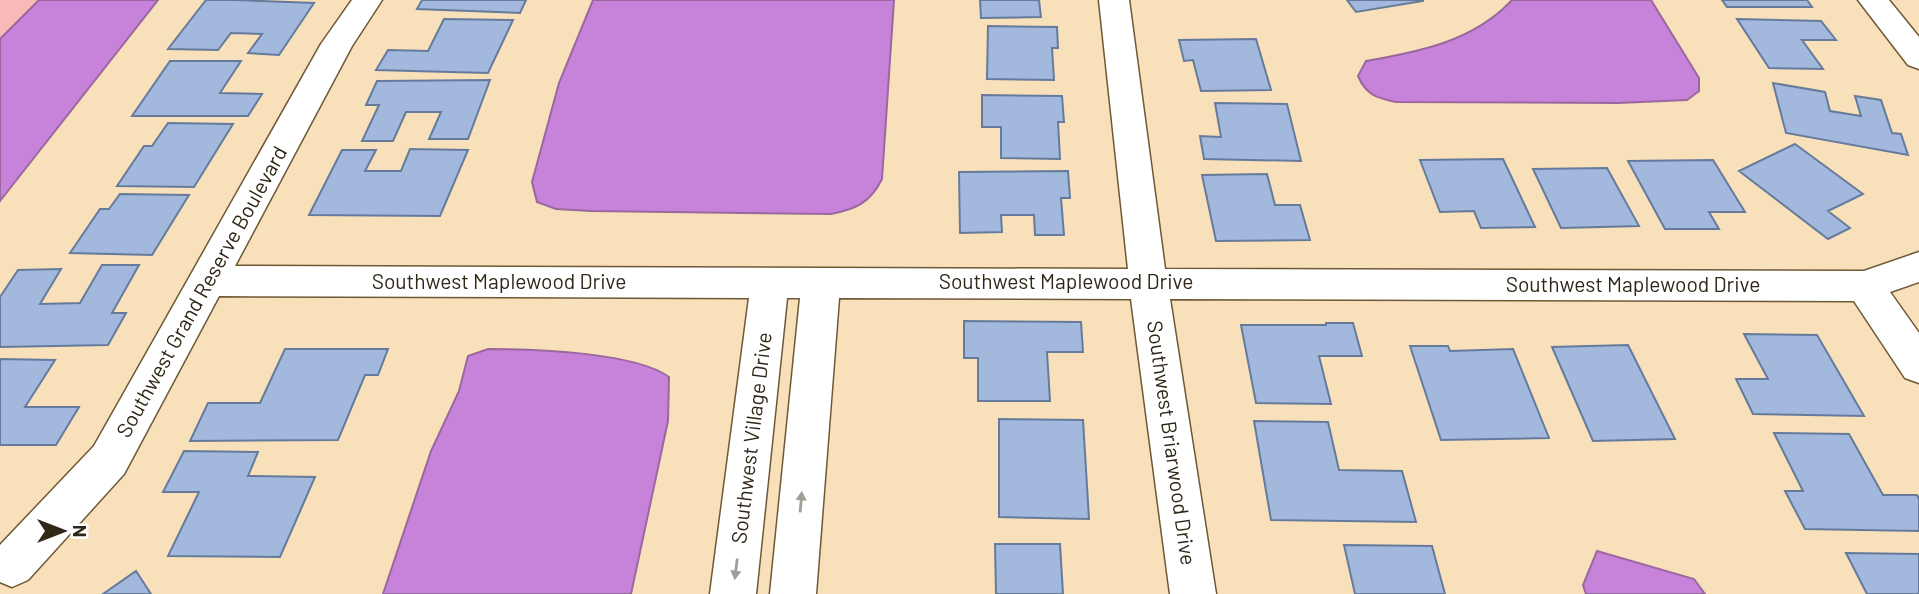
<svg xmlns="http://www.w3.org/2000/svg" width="1919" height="594" viewBox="0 0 1919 594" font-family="Barlow,sans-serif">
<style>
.green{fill:#f8bab9}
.water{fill:#c783d9;stroke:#9a679f;stroke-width:2}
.building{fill:#a2b8dc;stroke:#667b9c;stroke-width:2}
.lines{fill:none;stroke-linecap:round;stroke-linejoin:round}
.minor-casing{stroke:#6e5937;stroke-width:3}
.minor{fill:#fff;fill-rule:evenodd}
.oneway{fill:#a29e97}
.labels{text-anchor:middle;stroke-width:6;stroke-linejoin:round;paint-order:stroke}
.street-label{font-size:21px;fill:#302718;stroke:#fff}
</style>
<rect width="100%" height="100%" fill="#f8e0ba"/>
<!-- green -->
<path class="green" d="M0 0H39L0 39Z"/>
<!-- water -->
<path class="water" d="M39 0H158L0 201V39Z
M593 0H894L882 179C870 203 856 209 831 214L591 211 556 209 537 202 532 182 559 83Z
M1512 0H1651L1699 78V91L1687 100 1618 103 1396 102C1377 98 1366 95 1358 76L1366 61C1419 52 1474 41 1512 0Z
M488 349C532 349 635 352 669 377L668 421 631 594H383L431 451 459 391 468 356Z
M1597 551 1694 579 1705 594H1586L1583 585Z"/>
<!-- building -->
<path class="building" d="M206 0H235L314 3 279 55 248 53 262 34 231 33 218 50 168 49Z
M422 0H526L520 13 417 9Z
M980 0H1039L1041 17 981 18Z
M1347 0H1423V1L1356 12Z
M1722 0H1807L1812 7H1727Z
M444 19 513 20 488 73 376 70 388 50 428 51Z
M1737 19 1821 21 1836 40H1802L1823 69 1769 68Z
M988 26 1057 27 1058 48H1052L1054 80 987 79Z
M1256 39 1271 90 1201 91 1193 60 1184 61 1179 40Z
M170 61H241L220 93 262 94 248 116H132Z
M490 80 468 139H429L441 112H406L393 141H362L379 105H366L377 81Z
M1773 83 1825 92 1830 111 1861 116 1855 96 1881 100 1892 133 1901 134 1908 155 1786 133Z
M982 95 1062 96 1064 122H1058L1060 159 1001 158V127H982Z
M1215 103 1287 104 1301 161 1204 159 1200 136 1221 137Z
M168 123 233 124 194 187 117 186 144 146H152Z
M1795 144 1863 194 1828 211 1850 228 1828 239 1739 171Z
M410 149 468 150 440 216 309 215 342 150H376L365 171H401Z
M1503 159 1535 227 1481 228 1474 211 1440 212 1420 160Z
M1713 160 1745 212H1709L1719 229H1665L1628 161Z
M1607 168 1639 226 1561 228 1533 169Z
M1068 171 1070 198H1061L1064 235H1035L1034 215H1001L1002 232 960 233 959 172Z
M1267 174 1275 205H1300L1310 240 1216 241 1202 175Z
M120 194 189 195 152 255 70 253 100 209H109Z
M102 265H139L112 313H126L108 345 0 347V297L18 270 61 269 40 304 80 303Z
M964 321 1081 322 1083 352H1047L1050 401H978V358H964Z
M1326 323H1353L1362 356H1319L1331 404 1256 403 1241 325H1326Z
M1744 334 1817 335 1864 416 1753 414 1736 379H1768Z
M1628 345 1675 439 1593 441 1552 347Z
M1410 346H1448L1450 351 1513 349 1549 438 1441 440Z
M285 349H388L378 375H365L338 440 190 441 208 403H260Z
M0 359 55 360 25 407H79L56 445H0Z
M999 419 1083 420 1089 519 999 517Z
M1254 421 1328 422 1339 470 1402 471 1416 522 1271 520Z
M1774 433 1849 434 1883 495H1917L1919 499V531L1805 529 1785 491H1803Z
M184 451 258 452 248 476 315 477 280 557 168 556 199 492H163Z
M995 544H1060L1063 594H996Z
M1344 545 1432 546 1445 594H1355Z
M1846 553 1919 554V594H1867Z
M136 571 151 594H103Z"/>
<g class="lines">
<!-- minor casing -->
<g class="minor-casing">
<path id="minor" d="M352 0H382L352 46 235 266 1128 269 1099 0H1129L1165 269 1864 271 1919 252V282L1890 292 1919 333V383L1905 378 1854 301 1170 299 1216 594H1170L1131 299 839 298 816 594H770L800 298H787L756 594H710L749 298 219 296 124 474 28 580 12 587 0 582V545L94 446 321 44Z
M1858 0H1889L1919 37V69L1908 65Z"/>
</g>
<!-- minor -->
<use href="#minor" class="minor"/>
</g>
<!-- one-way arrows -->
<defs><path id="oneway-solid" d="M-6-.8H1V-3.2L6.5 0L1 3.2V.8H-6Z" transform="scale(1.75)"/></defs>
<g class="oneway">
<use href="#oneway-solid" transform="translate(801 502) rotate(-85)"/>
<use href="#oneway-solid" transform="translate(736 569) rotate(97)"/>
</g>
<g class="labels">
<!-- street labels -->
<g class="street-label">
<text x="499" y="289">Southwest Maplewood Drive</text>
<text x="1066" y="289">Southwest Maplewood Drive</text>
<text x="1633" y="292">Southwest Maplewood Drive</text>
<text transform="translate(202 292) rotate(-61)" y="7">Southwest Grand Reserve Boulevard</text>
<text transform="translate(752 438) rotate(-83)" y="7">Southwest Village Drive</text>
<text transform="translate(1171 443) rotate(82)" y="7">Southwest Briarwood Drive</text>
</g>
</g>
<!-- north arrow -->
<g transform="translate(63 531) rotate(90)" stroke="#ffffff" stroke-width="5" paint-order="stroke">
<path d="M0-5L12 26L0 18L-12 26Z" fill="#302718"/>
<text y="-10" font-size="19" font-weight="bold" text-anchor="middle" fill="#302718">N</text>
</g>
</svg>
